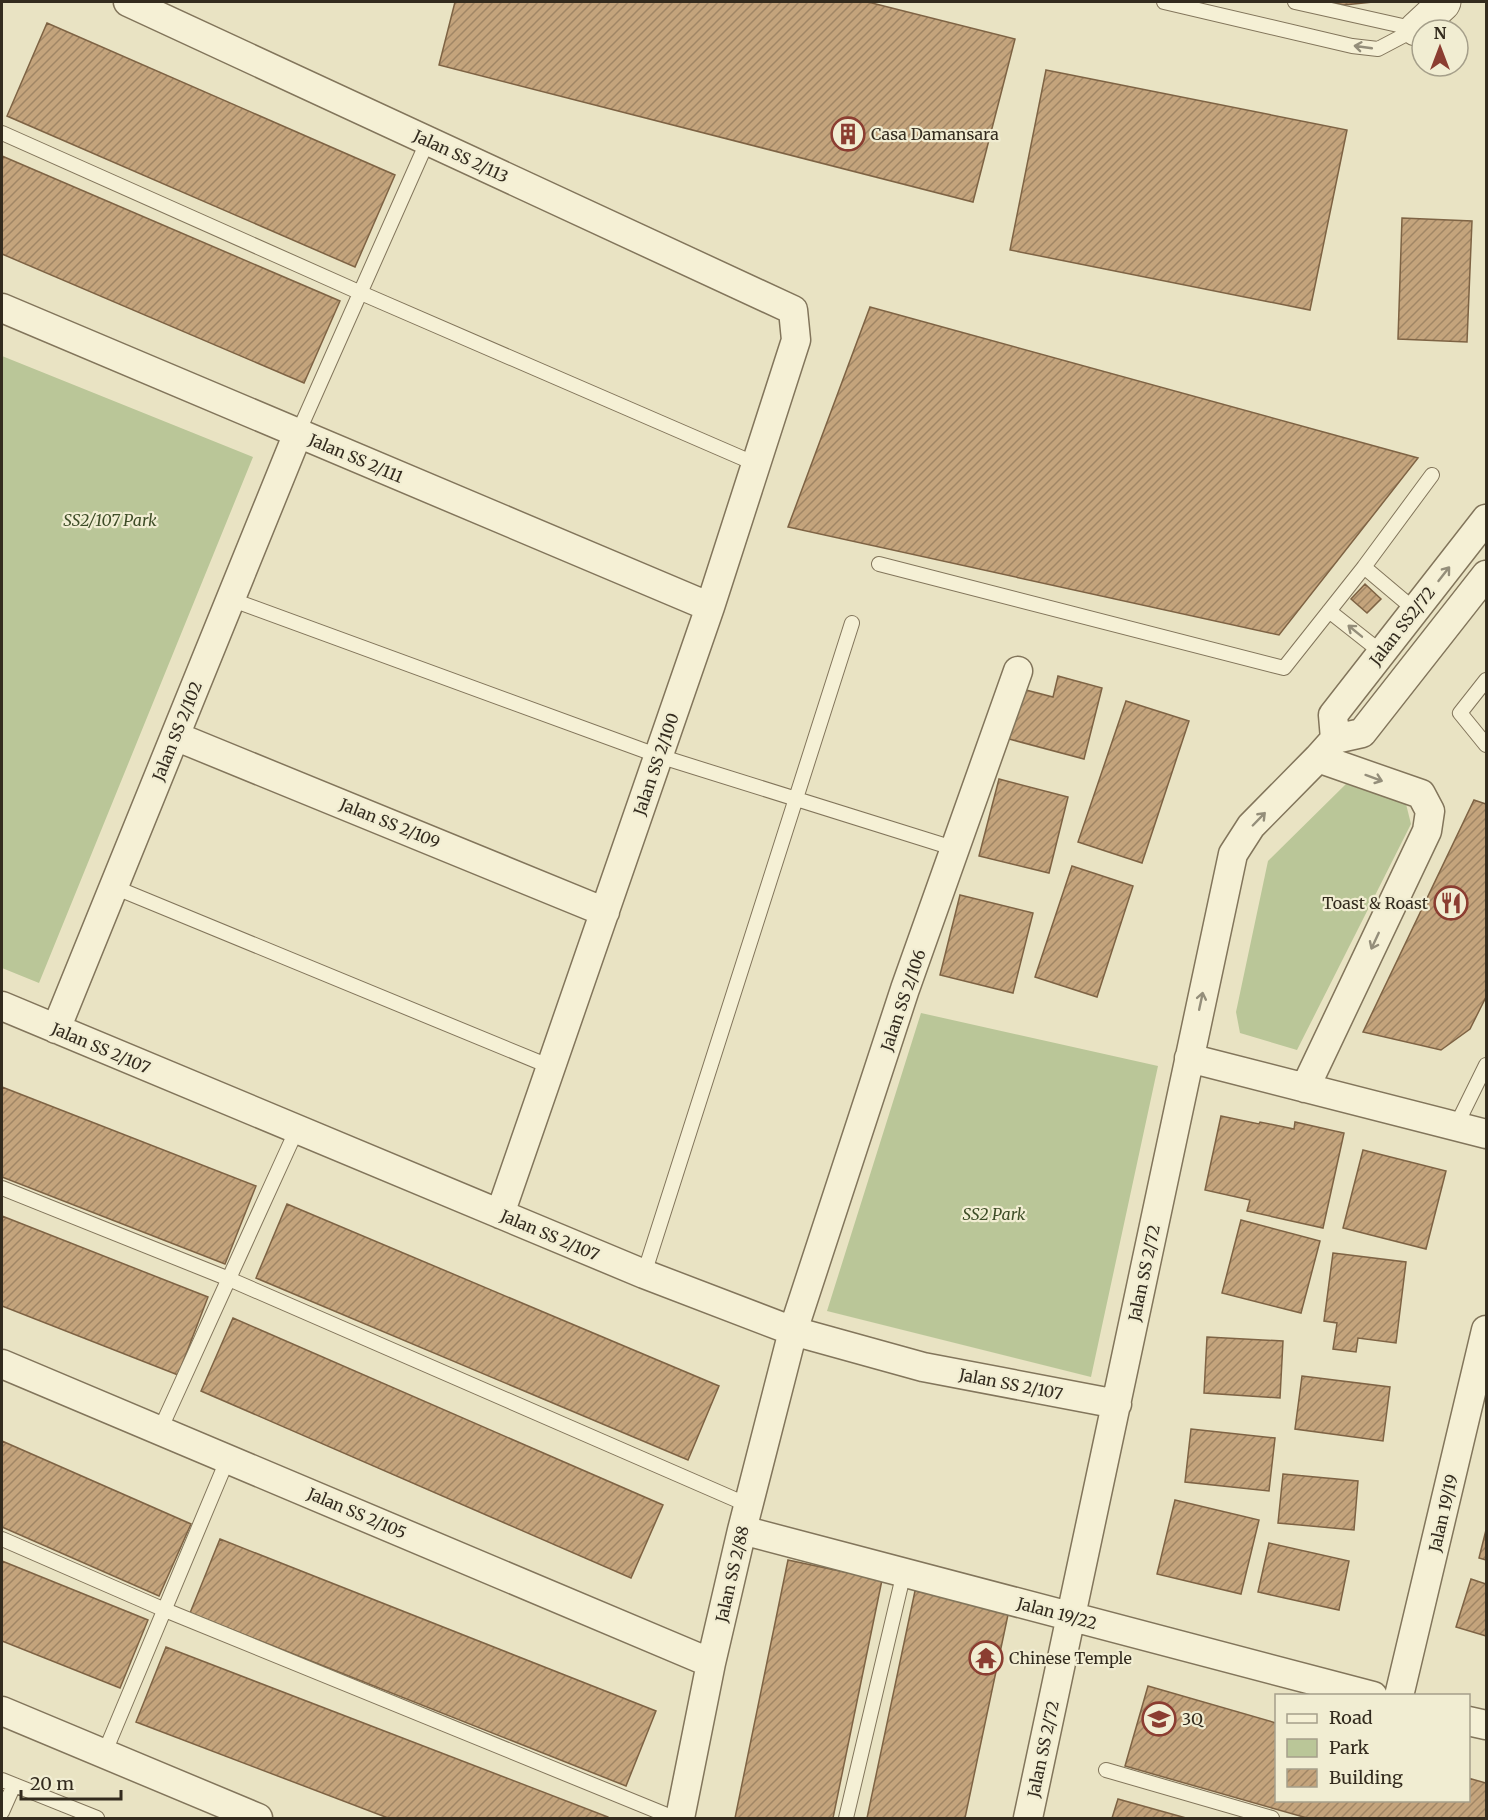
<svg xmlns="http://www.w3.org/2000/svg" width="1488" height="1820" viewBox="0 0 1488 1820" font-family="Merriweather,serif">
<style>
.green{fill:#bac698}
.building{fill:url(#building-hatch);stroke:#7e6344;stroke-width:1.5}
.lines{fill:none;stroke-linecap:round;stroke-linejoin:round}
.service-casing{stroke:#82755b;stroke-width:16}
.minor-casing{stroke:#82755b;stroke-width:31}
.tertiary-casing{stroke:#82755b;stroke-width:35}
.service{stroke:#f5f0d5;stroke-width:14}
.minor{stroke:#f5f0d5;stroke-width:28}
.tertiary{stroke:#f5f0d5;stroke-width:33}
.oneway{stroke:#948e7a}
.labels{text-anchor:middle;stroke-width:4.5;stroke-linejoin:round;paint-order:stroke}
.poi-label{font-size:16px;fill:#332b1e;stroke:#f1edd2;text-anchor:start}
.street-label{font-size:16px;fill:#332b1e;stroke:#f1edd2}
.park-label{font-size:16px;font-style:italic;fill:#3e4d27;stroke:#f1edd2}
</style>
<defs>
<pattern id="building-hatch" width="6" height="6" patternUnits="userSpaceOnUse" patternTransform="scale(1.5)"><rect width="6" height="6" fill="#c4a47c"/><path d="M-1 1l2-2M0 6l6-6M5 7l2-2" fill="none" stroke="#a08665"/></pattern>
</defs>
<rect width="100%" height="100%" fill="#e9e3c3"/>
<!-- green -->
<path class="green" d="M2 356 253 457 39 983 2 968Z
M1346 784 1406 804 1411 824 1297 1050 1240 1033 1236 1012 1268 861Z
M921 1013 1158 1066 1091 1377 827 1311Z"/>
<!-- building -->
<path class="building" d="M455 2H868L1015 39 973 202 439 65Z
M1329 2H1373L1344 5Z
M47 23 395 175 355 267 7 116Z
M1046 70 1347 130 1310 310 1010 250Z
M2 156 340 301 304 383 2 254Z
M1402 218 1472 221 1467 342 1398 339Z
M870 307 1418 458 1279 635 788 527Z
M1365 584 1381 599 1367 613 1351 599Z
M1058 676 1102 688 1084 759 1009 739 1022 689 1053 697Z
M1126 701 1189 721 1142 863 1078 842Z
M999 779 1068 797 1049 873 979 856Z
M1474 800 1486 804V997L1470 1029 1441 1050 1363 1032Z
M1072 866 1133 886 1097 997 1035 977Z
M960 895 1033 913 1013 993 940 975Z
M2 1087 256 1186 225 1264 2 1177Z
M1221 1116 1259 1124 1260 1122 1294 1129 1295 1122 1344 1133 1323 1228 1247 1211 1250 1200 1205 1190Z
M1363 1150 1446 1171 1426 1249 1343 1228Z
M287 1204 719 1386 688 1460 256 1278Z
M2 1216 208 1297 178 1375 2 1306Z
M1241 1220 1320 1241 1301 1313 1222 1293Z
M1333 1253 1406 1262 1396 1343 1358 1338 1356 1352 1333 1349 1337 1323 1324 1321Z
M233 1318 663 1505 631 1578 201 1391Z
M1207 1337 1283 1341 1280 1398 1204 1393Z
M1302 1376 1390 1387 1383 1441 1295 1429Z
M1191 1429 1275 1438 1269 1491 1185 1482Z
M2 1441 191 1524 159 1596 2 1527Z
M1283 1474 1358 1481 1354 1530 1278 1523Z
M1175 1500 1259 1520 1241 1594 1157 1574Z
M1486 1530V1560L1479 1558Z
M220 1539 656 1711 626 1786 190 1613Z
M1269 1543 1349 1561 1339 1610 1258 1592Z
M788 1560 882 1580 833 1818H735Z
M2 1561 148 1620 120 1688 2 1641Z
M1471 1579 1486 1584V1636L1456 1627Z
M915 1591 1009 1610 965 1818H867Z
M166 1647 608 1817V1818H388L136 1722Z
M1148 1686 1276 1723V1800H1468V1778L1486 1783V1818H1307L1125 1766Z
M1118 1799 1186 1818H1112Z"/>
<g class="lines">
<!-- service casing -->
<g class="service-casing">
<path id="service" d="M1164 2 1352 46 1378 49 1416 29
M1295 2 1416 29
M2 133 361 293 756 464
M298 433 428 140
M879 564 1284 668 1364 567 1432 475
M1364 567 1415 610
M230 599 659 756 956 849
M1329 611 1381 652
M1486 680 1460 713 1486 745
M114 887 551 1067
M1456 1126 1486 1065
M2 1188 229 1279 748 1505
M644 1274 852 623
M160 1430 297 1129
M2 1539 165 1610 674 1818
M104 1754 228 1458
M1106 1770 1272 1818
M2 1780 97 1818
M2 1812 14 1785
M846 1818 904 1572"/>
</g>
<!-- minor casing -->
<g class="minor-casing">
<path id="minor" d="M128 2 793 310 796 340 710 607 500 1214
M2 308 710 607
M175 736 605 912
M1335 739 1362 733 1486 575
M2 1006 644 1274 793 1331 923 1367 1117 1404
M56 1029 298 433
M1189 1058 1486 1134
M1305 1088 1427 831 1430 811 1421 794 1318 758
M2 1364 711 1663
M742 1530 1373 1696
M1399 1696 1486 1330
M2 1711 258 1818
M1468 1721 1486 1725
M680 1818 711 1663 742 1530 793 1331 905 989 1018 671
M1028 1818 1233 854 1251 826 1318 758 1335 739 1333 715 1486 519"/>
</g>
<!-- tertiary casing -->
<g class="tertiary-casing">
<path id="tertiary" d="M1416 29 1443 4 1444 2"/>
</g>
<!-- service -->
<use href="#service" class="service"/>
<!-- minor -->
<use href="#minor" class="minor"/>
<!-- tertiary -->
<use href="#tertiary" class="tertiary"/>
</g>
<!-- one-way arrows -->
<defs><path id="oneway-shaft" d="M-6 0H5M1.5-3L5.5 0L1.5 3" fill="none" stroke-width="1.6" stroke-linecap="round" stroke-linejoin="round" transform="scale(1.5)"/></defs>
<g class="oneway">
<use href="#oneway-shaft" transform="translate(1363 47) rotate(-172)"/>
<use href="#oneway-shaft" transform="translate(1444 574) rotate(-52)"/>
<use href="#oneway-shaft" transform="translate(1355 631) rotate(-141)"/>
<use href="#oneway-shaft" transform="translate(1374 778) rotate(20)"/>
<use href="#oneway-shaft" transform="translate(1259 819) rotate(-46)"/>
<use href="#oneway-shaft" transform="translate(1375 941) rotate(115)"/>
<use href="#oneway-shaft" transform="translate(1201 1001) rotate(-78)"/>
</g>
<!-- icons -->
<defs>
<g id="building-ring" transform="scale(1.725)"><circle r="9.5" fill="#f1edd2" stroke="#8b3d31" stroke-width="1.5"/><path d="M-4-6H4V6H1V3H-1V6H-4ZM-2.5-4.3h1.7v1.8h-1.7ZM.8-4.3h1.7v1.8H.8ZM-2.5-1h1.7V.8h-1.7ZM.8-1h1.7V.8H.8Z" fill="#8b3d31"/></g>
<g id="restaurant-ring" transform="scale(1.725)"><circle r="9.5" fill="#f1edd2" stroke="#8b3d31" stroke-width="1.5"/><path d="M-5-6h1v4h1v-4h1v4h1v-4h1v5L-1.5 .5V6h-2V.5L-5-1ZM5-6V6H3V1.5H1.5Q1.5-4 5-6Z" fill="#8b3d31"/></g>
<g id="temple-ring" transform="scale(1.725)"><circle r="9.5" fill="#f1edd2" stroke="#8b3d31" stroke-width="1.5"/><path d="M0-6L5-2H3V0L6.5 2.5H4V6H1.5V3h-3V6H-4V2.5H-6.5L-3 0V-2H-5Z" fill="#8b3d31"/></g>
<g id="school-ring" transform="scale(1.725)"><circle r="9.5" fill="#f1edd2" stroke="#8b3d31" stroke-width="1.5"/><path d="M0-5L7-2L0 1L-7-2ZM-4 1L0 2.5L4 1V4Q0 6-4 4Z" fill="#8b3d31"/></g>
</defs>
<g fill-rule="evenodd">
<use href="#building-ring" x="848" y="134"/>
<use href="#restaurant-ring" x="1451" y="903"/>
<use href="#temple-ring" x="986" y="1658"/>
<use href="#school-ring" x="1159" y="1719"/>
</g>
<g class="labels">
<!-- poi labels -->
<g class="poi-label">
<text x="871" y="140">Casa Damansara</text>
<text x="1428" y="909" text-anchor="end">Toast &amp; Roast</text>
<text x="1009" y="1664">Chinese Temple</text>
<text x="1182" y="1725">3Q</text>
</g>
<!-- street labels -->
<g class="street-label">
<text transform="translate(461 156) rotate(25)" y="6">Jalan SS 2/113</text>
<text transform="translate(356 458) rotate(23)" y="6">Jalan SS 2/111</text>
<text transform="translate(1402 626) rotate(-52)" y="6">Jalan SS2/72</text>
<text transform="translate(177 731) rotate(-68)" y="6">Jalan SS 2/102</text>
<text transform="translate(656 764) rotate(-71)" y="6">Jalan SS 2/100</text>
<text transform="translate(390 823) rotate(22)" y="6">Jalan SS 2/109</text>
<text transform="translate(903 1000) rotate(-71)" y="6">Jalan SS 2/106</text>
<text transform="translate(101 1048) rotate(23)" y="6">Jalan SS 2/107</text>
<text transform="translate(550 1235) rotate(23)" y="6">Jalan SS 2/107</text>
<text transform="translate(1144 1273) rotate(-78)" y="6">Jalan SS 2/72</text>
<text transform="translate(1011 1384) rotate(11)" y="6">Jalan SS 2/107</text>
<text transform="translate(357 1513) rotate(23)" y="6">Jalan SS 2/105</text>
<text transform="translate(1443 1513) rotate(-77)" y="6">Jalan 19/19</text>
<text transform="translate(732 1574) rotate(-77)" y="6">Jalan SS 2/88</text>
<text transform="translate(1057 1613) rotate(15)" y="6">Jalan 19/22</text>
<text transform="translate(1043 1749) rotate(-78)" y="6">Jalan SS 2/72</text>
</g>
<!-- park labels -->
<g class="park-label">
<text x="110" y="526">SS2/107 Park</text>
<text x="994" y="1220">SS2 Park</text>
</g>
</g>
<!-- border -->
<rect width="1488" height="1820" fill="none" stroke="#332b1e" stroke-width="6"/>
<!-- legend -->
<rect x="1275" y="1694" width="195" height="108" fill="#f1edd2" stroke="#a59f8a" stroke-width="1.5"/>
<rect x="1287" y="1714" width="30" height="9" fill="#f5f0d5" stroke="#a59f8a" stroke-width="1.5"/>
<text x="1329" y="1724" font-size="18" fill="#332b1e">Road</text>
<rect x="1287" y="1739" width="30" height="18" fill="#bac698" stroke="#a59f8a" stroke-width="1.5"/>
<text x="1329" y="1754" font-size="18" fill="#332b1e">Park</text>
<rect x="1287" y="1769" width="30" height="18" fill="url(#building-hatch)" stroke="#a59f8a" stroke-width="1.5"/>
<text x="1329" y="1784" font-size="18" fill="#332b1e">Building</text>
<!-- north arrow -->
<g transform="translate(1440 48)"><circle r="28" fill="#f1edd2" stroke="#a59f8a" stroke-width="1.5"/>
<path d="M0-4.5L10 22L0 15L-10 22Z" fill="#8b3d31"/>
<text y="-9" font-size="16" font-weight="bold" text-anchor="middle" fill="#332b1e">N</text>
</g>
<!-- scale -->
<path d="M21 1790v9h100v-9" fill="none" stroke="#332b1e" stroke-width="3"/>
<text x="30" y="1790" font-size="18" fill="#332b1e" stroke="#f1edd2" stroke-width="4.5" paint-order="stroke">20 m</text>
</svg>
